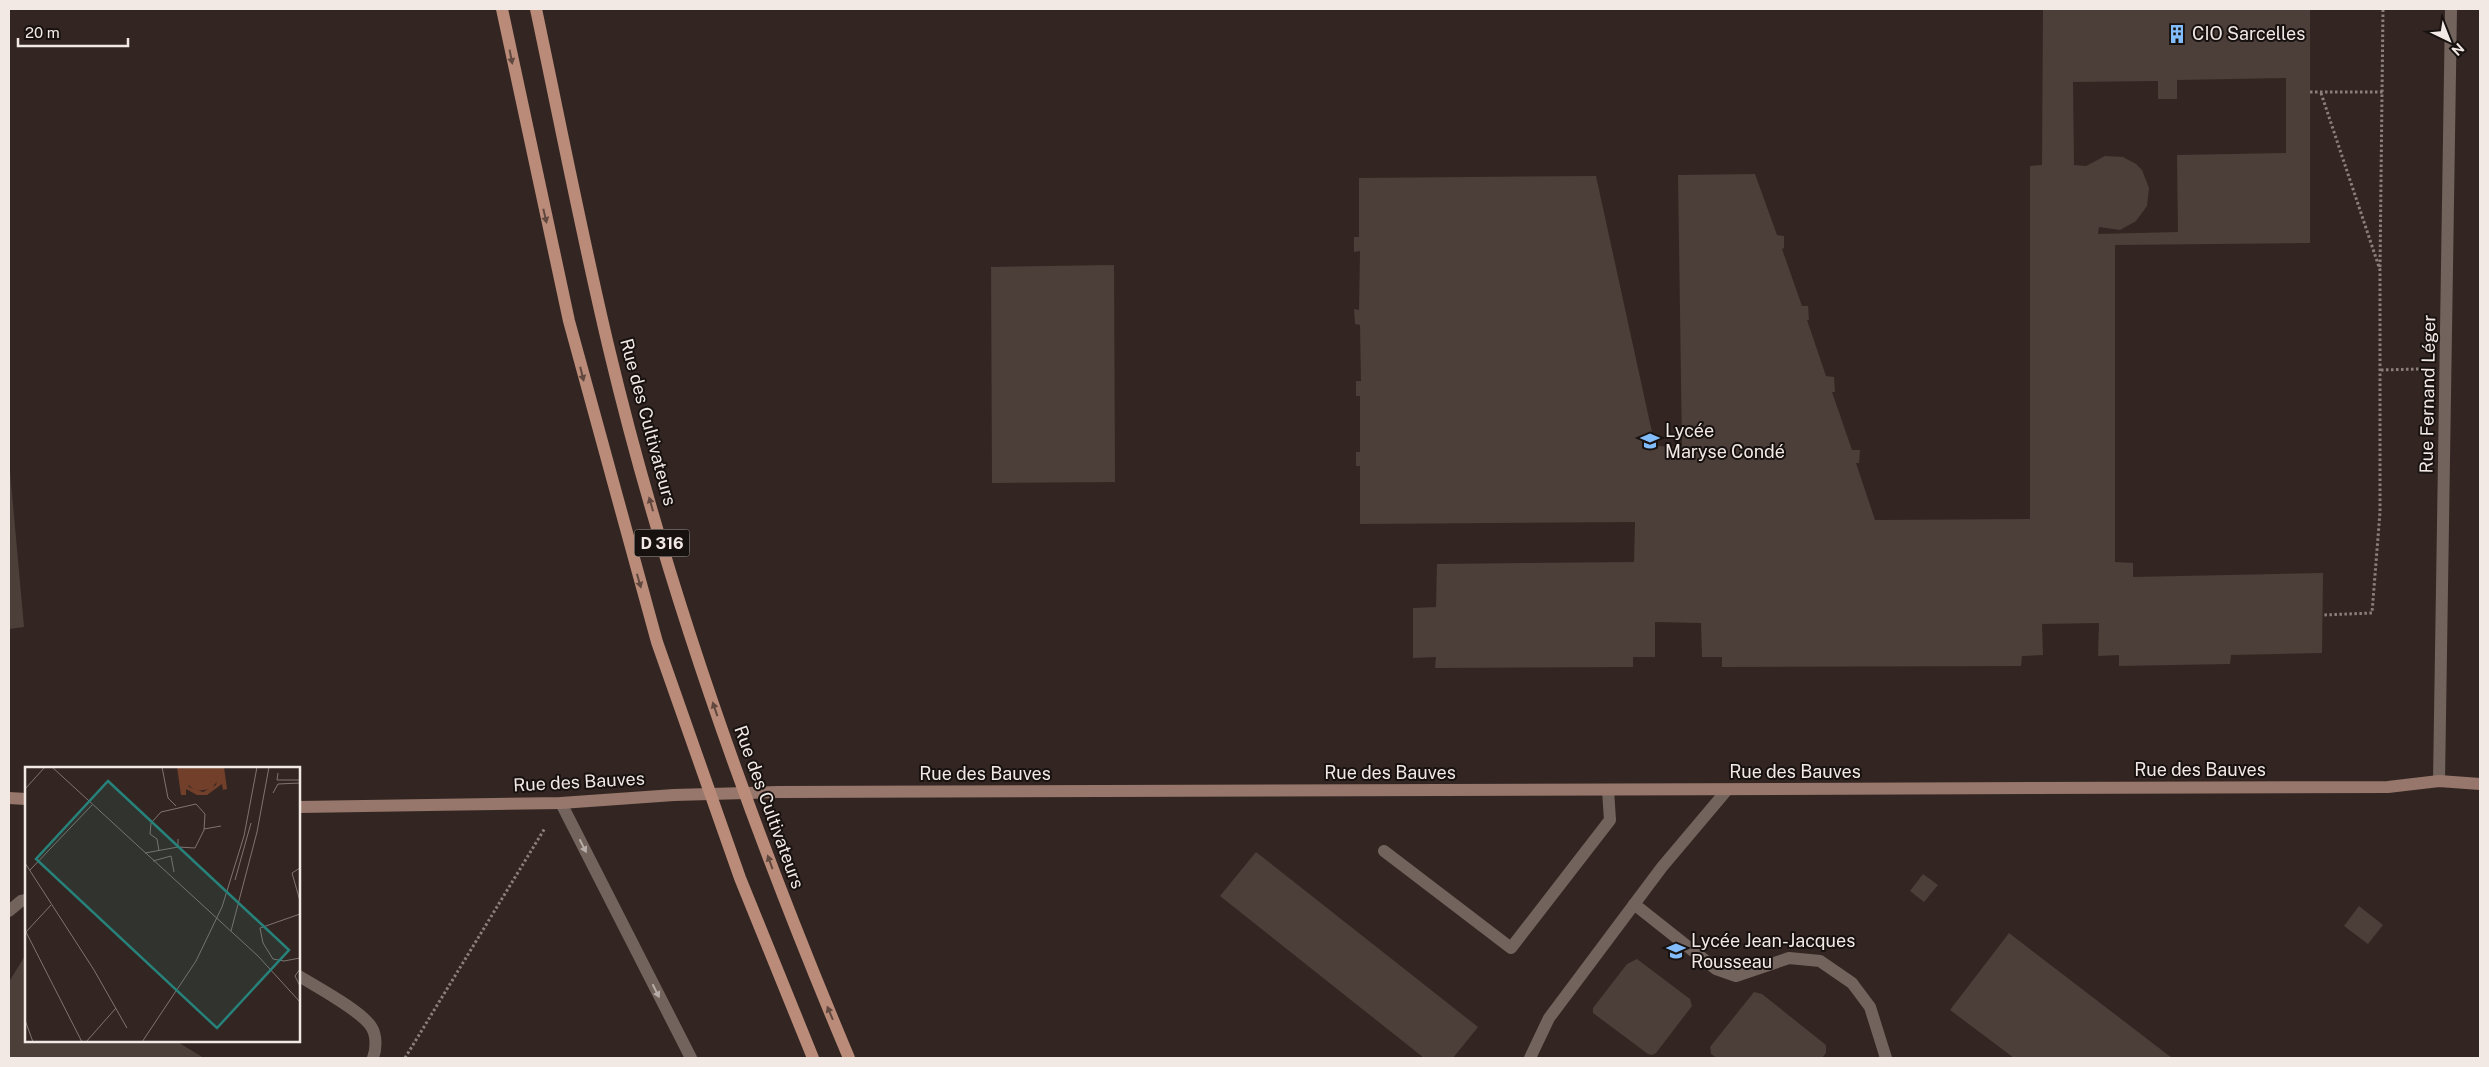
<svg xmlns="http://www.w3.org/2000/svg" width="2489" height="1067" viewBox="0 0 2489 1067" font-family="'Public Sans',sans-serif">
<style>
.building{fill:#4c3e38;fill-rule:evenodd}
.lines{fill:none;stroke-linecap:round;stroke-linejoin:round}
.path{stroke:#8a7f7b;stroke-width:3;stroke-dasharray:2.5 2.5;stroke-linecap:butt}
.lane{stroke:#72635d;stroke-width:12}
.street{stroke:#72635d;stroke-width:12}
.secondary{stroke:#97776b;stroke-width:12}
.primary{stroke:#bb8b79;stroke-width:12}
.oneway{fill:#61483f}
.oneway2{fill:#b8ada8}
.labels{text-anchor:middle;stroke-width:4;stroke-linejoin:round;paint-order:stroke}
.shield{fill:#17110f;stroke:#b0a8a5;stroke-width:1}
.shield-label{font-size:16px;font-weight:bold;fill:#f2e9e5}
.poi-label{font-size:18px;fill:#f2e9e5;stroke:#17110f;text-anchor:start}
.street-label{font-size:18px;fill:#f2e9e5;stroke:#17110f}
.inset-road{fill:none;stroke:#7f7470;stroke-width:1}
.view{fill:#26827a;fill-opacity:0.15;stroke:#26827a;stroke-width:2.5}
.inset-edge{fill:none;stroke:#f2e9e5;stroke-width:2.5}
</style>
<rect width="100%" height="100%" fill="#332622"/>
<!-- building -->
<path class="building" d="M2043 9H2310V243L2115 245V562L2133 563V577L2323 573 2322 653 2231 655 2230 664 2119 666V655L2098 656 2099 623 2042 624 2043 655 2022 656 2021 666 1722 667V657H1702L1701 623 1655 622V657H1633V667L1435 668 1436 657 1413 658V608L1436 607 1437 564 1634 562 1635 522 1360 524V466H1356V452H1360V396H1356V381H1361L1360 325 1355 324 1354 309 1359 310 1360 251 1354 252V237H1359V178L1596 176 1655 446 1682 447 1678 175 1755 174 1777 235 1784 236V248L1782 249 1802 306H1808L1809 320H1807L1826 376 1834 377 1835 392H1832L1852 450H1860L1859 463H1856L1875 520 2030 519V166L2042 165ZM2286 78V153L2177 155 2178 232 2098 234 2099 227 2120 230 2136 221 2147 206 2149 188 2142 170 2136 164 2123 157 2105 156 2086 166 2074 165 2073 82 2158 81V99H2177V80Z
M1114 265 1115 482 992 483 991 267Z
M10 471 24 627 9 629V472Z
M1256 852 1478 1027 1453 1058H1424L1220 896Z
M1923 874 1938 885 1924 902 1910 891Z
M2359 906 2383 925 2368 944 2344 926Z
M2009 933 2172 1058H2014L1950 1010Z
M26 954V1041H176L204 1058H9V982Z
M1637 959 1690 999 1692 1006 1656 1053 1652 1055 1648 1054 1593 1013V1008L1627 964Z
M1754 992 1762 994 1826 1045V1053L1822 1058H1717L1711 1054 1710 1047Z"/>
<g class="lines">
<!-- path -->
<path class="path" d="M2310 92H2383
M2321 93 2380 270V512L2372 613 2323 615
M2380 267 2383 9
M2381 370 2420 369
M405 1058 545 828"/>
<!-- lane -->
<path class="lane" d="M1384 851 1511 948 1610 820 1608 790
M1634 904 1716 969 1736 976 1789 958 1820 961 1852 983 1870 1007 1886 1058
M9 911 21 901 26 900
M299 976C315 986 364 1012 372 1028 377 1037 376 1050 373 1058
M1530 1058 1549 1018 1662 867 1727 790"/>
<!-- street -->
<path class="street" d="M2439 781 2451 9
M561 803 691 1058"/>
<!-- secondary -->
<path class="secondary" d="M9 798 26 799
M299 807 561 803 674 795 778 792 2388 787 2439 781 2480 784"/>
<!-- primary -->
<path class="primary" d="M502 9 569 321 657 642 740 878 813 1058
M536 9C560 122 582 236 609 349 667 592 752 828 849 1058"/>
</g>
<!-- one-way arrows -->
<defs><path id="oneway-solid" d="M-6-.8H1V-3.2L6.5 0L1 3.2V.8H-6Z" transform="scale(1.25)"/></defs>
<g class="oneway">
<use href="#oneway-solid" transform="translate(511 57) rotate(79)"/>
<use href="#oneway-solid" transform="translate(545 216) rotate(77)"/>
<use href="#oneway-solid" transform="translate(582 374) rotate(76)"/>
<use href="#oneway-solid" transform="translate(651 504) rotate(-106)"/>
<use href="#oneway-solid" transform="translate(639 581) rotate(74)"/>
<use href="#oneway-solid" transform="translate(715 709) rotate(-109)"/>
<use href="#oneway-solid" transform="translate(770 862) rotate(-110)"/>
<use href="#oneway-solid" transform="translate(830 1013) rotate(-113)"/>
</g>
<g class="oneway2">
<use href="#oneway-solid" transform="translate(583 846) rotate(63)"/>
<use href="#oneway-solid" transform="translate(656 991) rotate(63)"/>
</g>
<!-- icons -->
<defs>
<g id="building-bare" transform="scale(1.5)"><path d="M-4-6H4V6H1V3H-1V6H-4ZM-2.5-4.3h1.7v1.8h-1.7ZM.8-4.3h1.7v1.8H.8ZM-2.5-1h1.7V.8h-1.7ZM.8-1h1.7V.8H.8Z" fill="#83bcfb" stroke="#17110f" stroke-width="2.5" paint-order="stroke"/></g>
<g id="school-bare" transform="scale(1.5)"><path d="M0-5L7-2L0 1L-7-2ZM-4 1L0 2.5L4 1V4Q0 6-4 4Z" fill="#83bcfb" stroke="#17110f" stroke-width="2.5" paint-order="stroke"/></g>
</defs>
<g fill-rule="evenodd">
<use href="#building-bare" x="2177" y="34"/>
<use href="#school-bare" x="1650" y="441"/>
<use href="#school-bare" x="1676" y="951"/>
</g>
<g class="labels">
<!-- shield labels -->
<rect class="shield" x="634.5" y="529.5" width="55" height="27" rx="4"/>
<g class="shield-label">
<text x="662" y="549">D 316</text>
</g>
<!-- poi labels -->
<g class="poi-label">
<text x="2192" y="40">CIO Sarcelles</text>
<text x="1665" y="437">Lycée<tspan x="1665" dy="21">Maryse Condé</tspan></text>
<text x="1691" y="947">Lycée Jean-Jacques<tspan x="1691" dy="21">Rousseau</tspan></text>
</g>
<!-- street labels -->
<g class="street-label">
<text transform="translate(2428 394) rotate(-89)" y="6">Rue Fernand Léger</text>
<text transform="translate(648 422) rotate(75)" y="6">Rue des Cultivateurs</text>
<text x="2200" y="776">Rue des Bauves</text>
<text x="1795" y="778">Rue des Bauves</text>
<text x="1390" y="779">Rue des Bauves</text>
<text x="985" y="780">Rue des Bauves</text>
<text transform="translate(579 782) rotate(-3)" y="6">Rue des Bauves</text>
<text transform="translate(769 807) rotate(70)" y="6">Rue des Cultivateurs</text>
</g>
</g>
<!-- overview -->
<g transform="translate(25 767)">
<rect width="275" height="275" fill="#332622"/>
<path d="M157 0H195V11L186 22 171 24 161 16Z" fill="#723f2b"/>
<path d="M152 0H157L164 20 178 25 191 18 195 0H199L202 22 198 23 197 17 182 28H172L161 22V28H156ZM161 0H191L193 14 163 18Z" fill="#723f2b"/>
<path class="inset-road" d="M27 0 233 189 275 235M137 0 143 31 151 39M253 6 252 13H275M0 22 20 0M248 26 253 17 275 16M179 62 196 59M134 84 132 72 125 67 126 56 136 45 171 37 180 47 179 63 170 81 153 80M120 86 153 80V72M128 94 146 89 149 105M0 96 69 203 102 261M275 101 267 106 275 134M5 103 67 38M210 113 226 56M275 147 235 161 238 176 248 192 259 194 275 191M206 164 232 65 244 0M1 165 57 275M0 166 26 138M275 202 270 209 275 219M0 253 8 275M61 275 91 241M117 275 171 194 197 140 219 69 232 0"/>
<path class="view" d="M83 14 264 183 192 261 11 92Z"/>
<rect width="275" height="275" class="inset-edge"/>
</g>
<!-- border -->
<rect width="2489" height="1067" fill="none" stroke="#f2e9e5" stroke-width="20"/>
<!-- north arrow -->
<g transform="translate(2449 40) rotate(137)" stroke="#17110f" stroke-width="4" paint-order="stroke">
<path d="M0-4L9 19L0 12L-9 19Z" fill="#f2e9e5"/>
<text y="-8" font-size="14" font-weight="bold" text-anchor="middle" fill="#f2e9e5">N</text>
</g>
<!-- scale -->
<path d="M18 38v8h110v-8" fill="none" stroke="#f2e9e5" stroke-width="2.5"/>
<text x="25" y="38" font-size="15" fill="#f2e9e5" stroke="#17110f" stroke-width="4" paint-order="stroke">20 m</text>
</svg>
